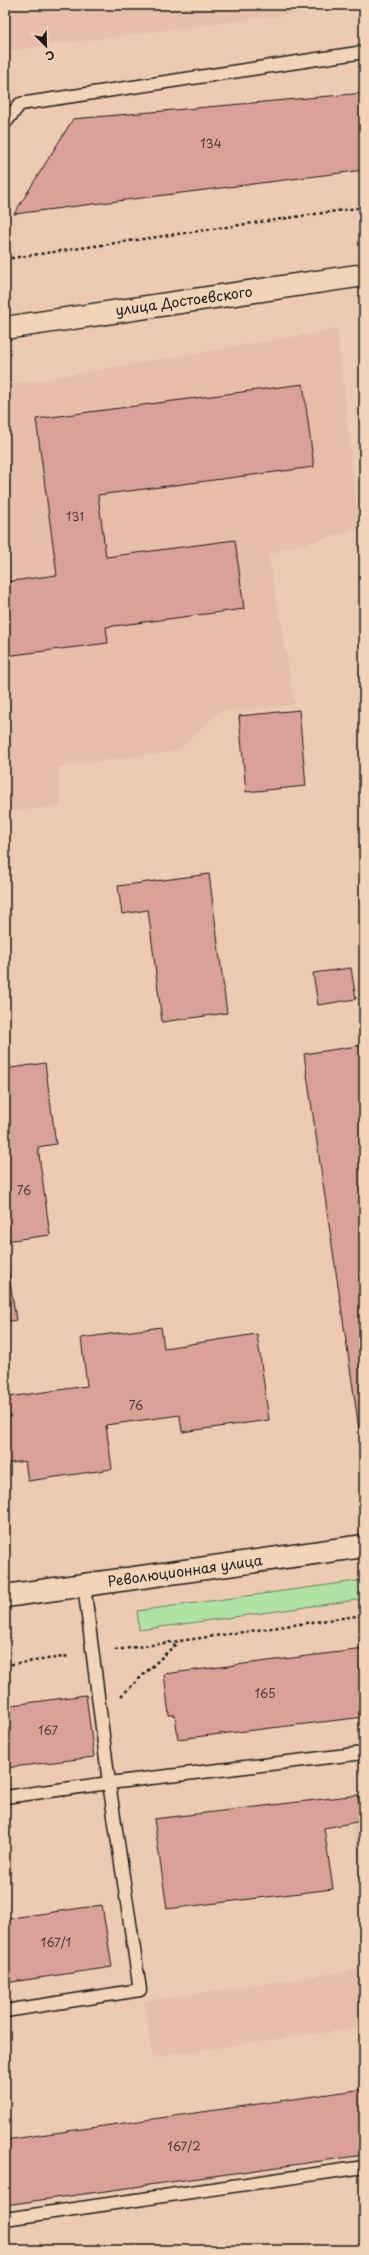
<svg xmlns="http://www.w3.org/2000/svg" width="369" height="2255" viewBox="0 0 369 2255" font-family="'Playpen Sans',sans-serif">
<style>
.built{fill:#e7beaa}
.green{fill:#afe3a4;stroke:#668060}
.building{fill:#daa199;stroke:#1c1c1c}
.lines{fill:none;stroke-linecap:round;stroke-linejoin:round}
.service-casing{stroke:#1c1c1c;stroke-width:15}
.tertiary-casing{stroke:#1c1c1c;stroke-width:25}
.secondary-casing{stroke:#1c1c1c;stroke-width:25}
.path{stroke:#1c1c1c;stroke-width:2.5;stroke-dasharray:3 3;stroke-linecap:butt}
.service{stroke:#f2d5b8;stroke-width:12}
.tertiary{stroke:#f2d5b8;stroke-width:22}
.secondary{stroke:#f2d5b8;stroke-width:22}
.labels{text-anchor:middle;stroke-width:4;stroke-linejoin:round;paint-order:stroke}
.number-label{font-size:12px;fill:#4c3d3b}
.street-label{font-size:14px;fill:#1c1c1c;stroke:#f2d5b8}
</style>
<rect width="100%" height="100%" fill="#edcbb2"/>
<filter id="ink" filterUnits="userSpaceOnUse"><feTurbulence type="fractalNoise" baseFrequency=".025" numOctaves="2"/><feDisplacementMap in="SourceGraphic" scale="8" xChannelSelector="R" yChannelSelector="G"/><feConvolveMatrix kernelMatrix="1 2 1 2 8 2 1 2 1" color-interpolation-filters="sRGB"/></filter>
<g filter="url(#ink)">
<!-- built -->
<path class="built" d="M5 5H360L5 51Z
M337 329 359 529 268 554 295 705 219 711 177 751 58 767 60 806 5 812V386Z
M364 1824V1905L353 1826Z
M364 1969V2027L153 2057 144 2001Z"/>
<!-- green -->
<path class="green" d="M364 1580V1599L139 1630 137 1611Z"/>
<!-- building -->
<path class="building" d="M364 93V170L14 214 73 119Z
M303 384 314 467 98 495 106 557 235 540 244 609 106 627 108 643 5 656V582L57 575 36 419Z
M299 710 306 786 246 792 239 716Z
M209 874 227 1013 162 1022 148 910 122 914 118 886Z
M5 967 9 994 5 995Z
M351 968 356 999 318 1005 313 973Z
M364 1045V1428L359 1429 304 1054Z
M45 1063 56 1144 38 1147 50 1235 5 1241V1069Z
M5 1248 16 1320 5 1322Z
M161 1327 164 1348 257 1334 269 1420 182 1432 180 1415 106 1425 112 1469 28 1481 25 1461 5 1464V1376L8 1397 87 1386 81 1338Z
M364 1649V1717L178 1739 175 1715H169L164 1674Z
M86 1695 94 1757 5 1768V1706Z
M358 1795 362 1821 324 1828 333 1889 167 1909 154 1819Z
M102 1905 112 1967 5 1983V1919Z
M364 2089V2155L5 2205V2140Z"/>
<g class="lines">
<!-- service casing -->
<g class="service-casing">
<path id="service" d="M5 123 20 104 364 52
M84 1585 109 1783 364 1753
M5 1797 109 1783 140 1990 5 2011
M5 2219 364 2167"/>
</g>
<!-- tertiary casing -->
<g class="tertiary-casing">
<path id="tertiary" d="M5 328 364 275"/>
</g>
<!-- secondary casing -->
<g class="secondary-casing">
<path id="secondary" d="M5 1596 364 1546"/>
</g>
<!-- path -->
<path class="path" d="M5 259 364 207
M115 1650 364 1615
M5 1665 70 1656
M121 1696 178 1642"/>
<!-- service -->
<use href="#service" class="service"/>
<!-- tertiary -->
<use href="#tertiary" class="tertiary"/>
<!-- secondary -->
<use href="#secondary" class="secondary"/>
</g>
</g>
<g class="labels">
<!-- number labels -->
<g class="number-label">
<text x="211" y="148">134</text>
<text x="75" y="521">131</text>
<text x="24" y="1195">76</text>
<text x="136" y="1410">76</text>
<text x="265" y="1698">165</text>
<text x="48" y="1735">167</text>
<text x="56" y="1947">167/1</text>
<text x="184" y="2151">167/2</text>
</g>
<!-- street labels -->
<g class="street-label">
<text transform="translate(184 301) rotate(-8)" y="5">улица Достоевского</text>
<text transform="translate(185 1571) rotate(-8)" y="5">Революционная улица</text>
</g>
</g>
<!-- margin -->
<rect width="369" height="2255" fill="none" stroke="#f2d5b8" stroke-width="20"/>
<rect x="10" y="10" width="349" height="2235" fill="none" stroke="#1c1c1c" stroke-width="1.5" filter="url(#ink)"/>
<!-- north arrow -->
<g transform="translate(46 46) rotate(157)" stroke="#f2d5b8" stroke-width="3" paint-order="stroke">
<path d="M0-3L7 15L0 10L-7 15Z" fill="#1c1c1c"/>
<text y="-6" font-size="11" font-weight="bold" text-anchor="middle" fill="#1c1c1c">С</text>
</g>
</svg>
